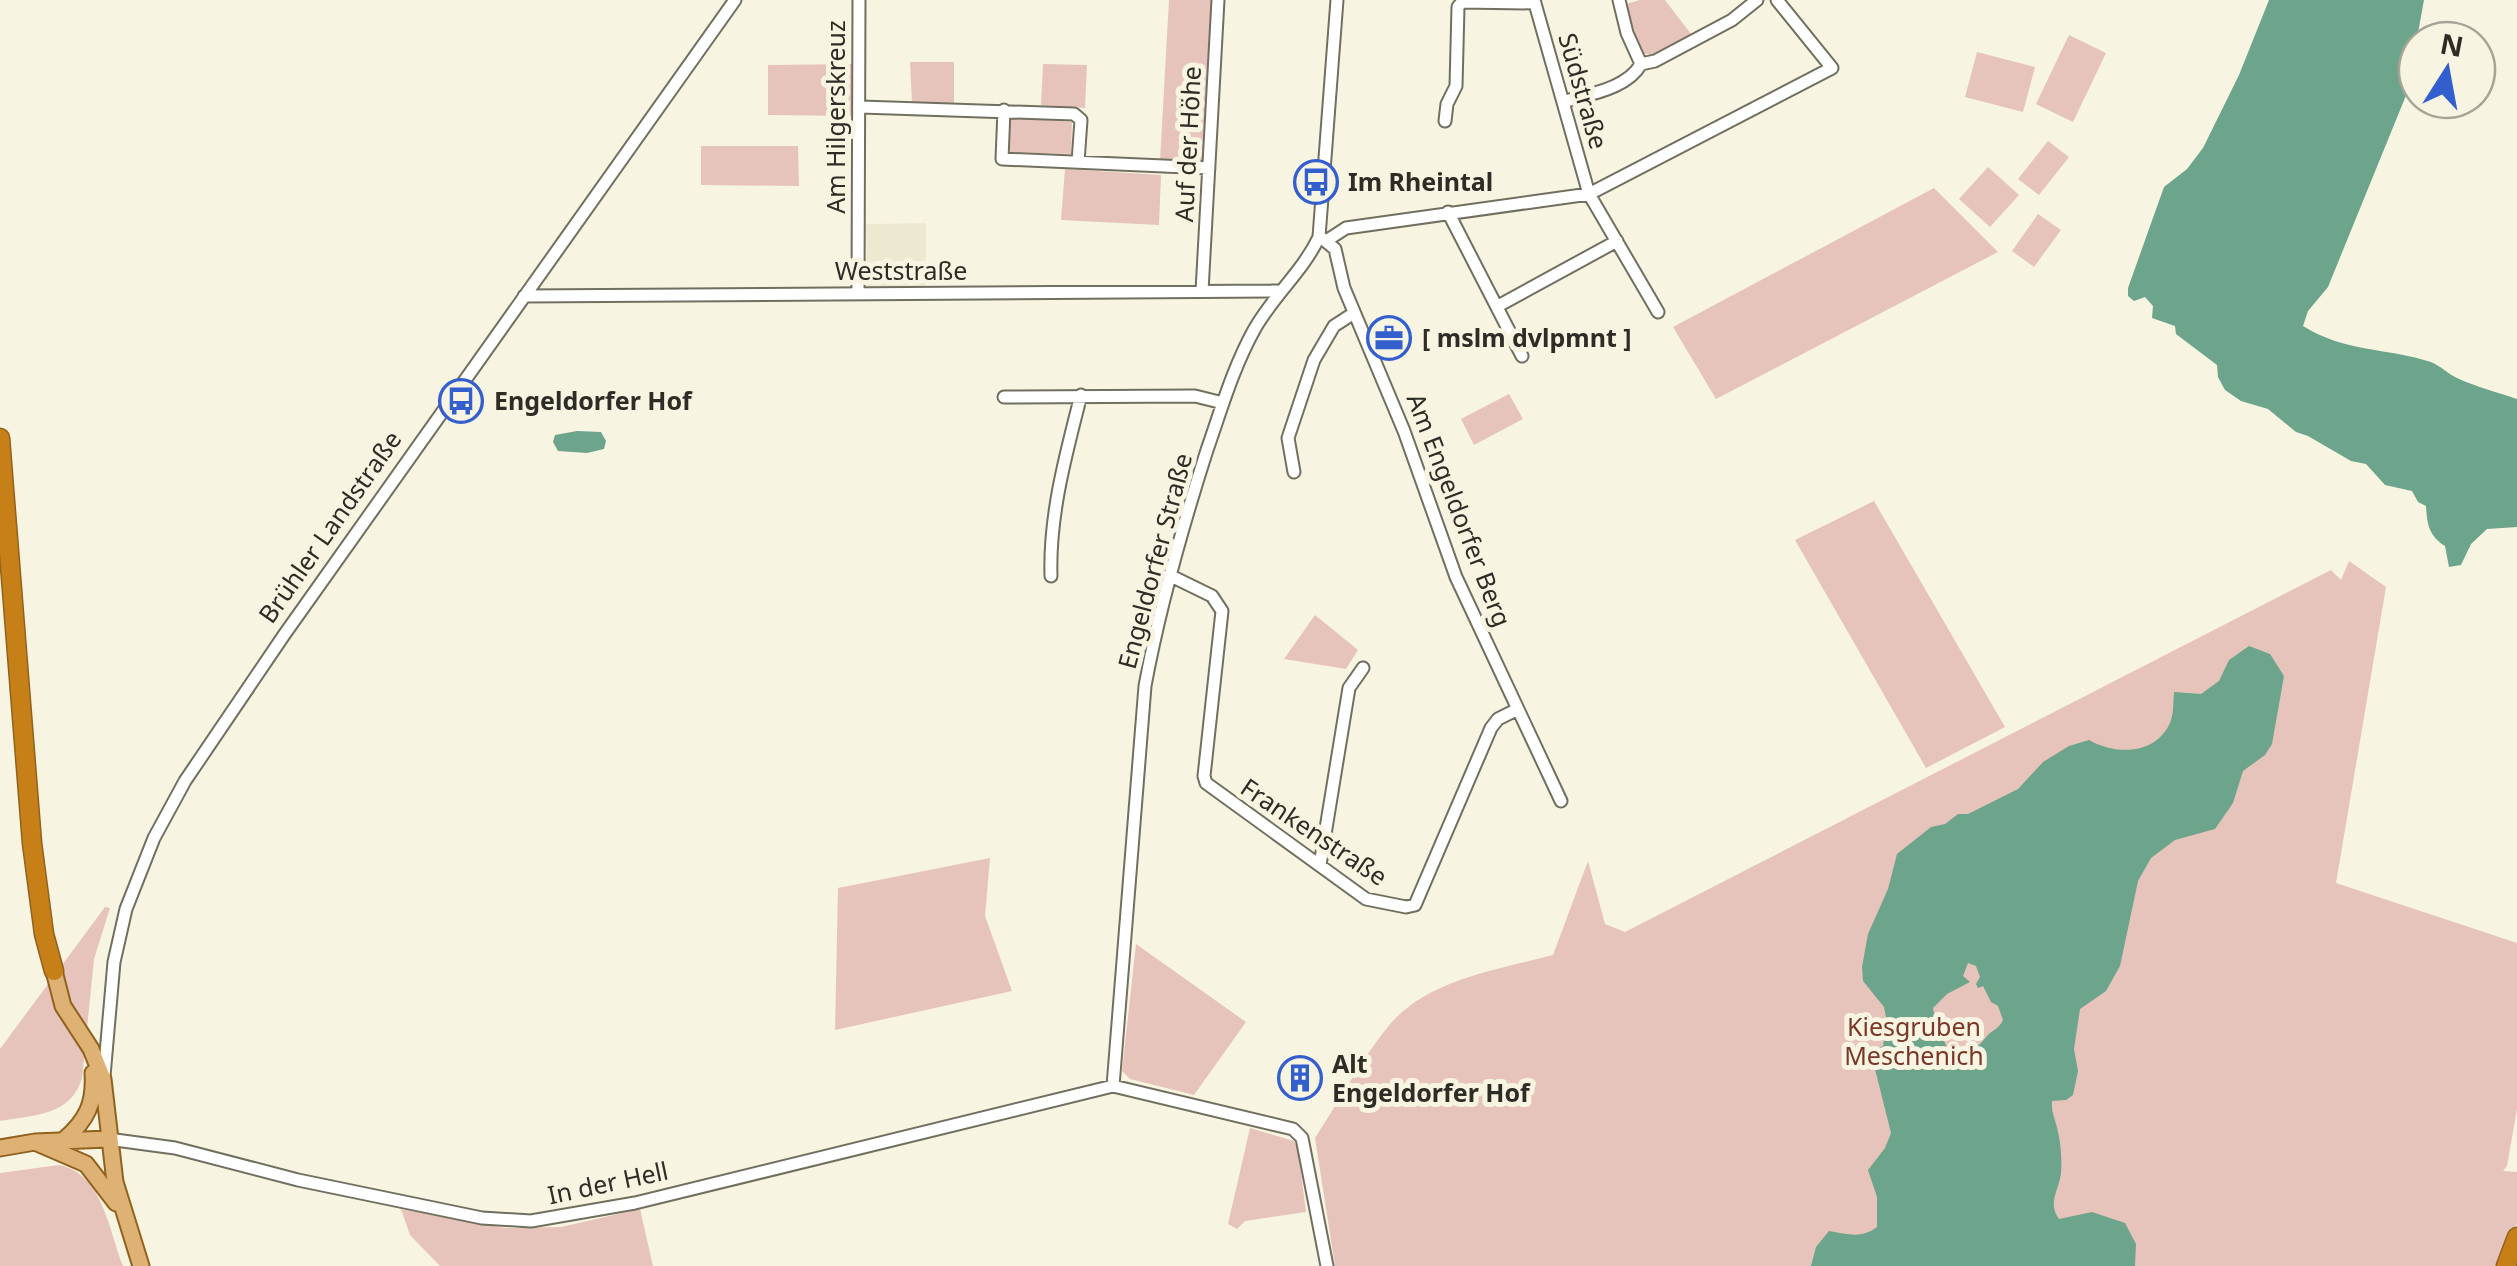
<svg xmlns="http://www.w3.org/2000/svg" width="2517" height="1266" viewBox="0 0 2517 1266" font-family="'Noto Sans',sans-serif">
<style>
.built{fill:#ede9d0}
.green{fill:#e7c4bb}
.water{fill:#6ca48c;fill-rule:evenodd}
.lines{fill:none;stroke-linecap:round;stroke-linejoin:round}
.minor-casing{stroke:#716f5f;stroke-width:15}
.major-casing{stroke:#91621d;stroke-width:19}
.highway-casing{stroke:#91621d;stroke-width:21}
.minor{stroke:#fff;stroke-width:11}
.major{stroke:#ddb274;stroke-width:15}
.highway{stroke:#c77f18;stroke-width:18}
.labels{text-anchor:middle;stroke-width:10;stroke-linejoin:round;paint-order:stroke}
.street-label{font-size:25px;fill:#2d2c25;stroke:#f7f4e2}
.poi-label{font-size:25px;font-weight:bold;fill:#2d2c25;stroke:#f7f4e2;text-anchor:start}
.park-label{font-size:25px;fill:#7a3626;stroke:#f7f4e2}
</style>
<rect width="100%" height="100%" fill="#f7f4e2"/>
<!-- built -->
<path class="built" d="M926 223V288L867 286 866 224Z"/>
<!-- green -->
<path class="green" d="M1169 0H1214L1204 161 1200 163 1160 161Z
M1640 0H1665L1691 34 1651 55 1641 53 1626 4Z
M2069 35 2106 53 2073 122 2036 104Z
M1977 52 2035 67 2023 112 1965 97Z
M910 62H954V103H912Z
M857 64 855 116 768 115V65Z
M1043 64 1087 65 1085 108 1041 105Z
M1012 117 1072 122 1071 154 1010 152 1009 121Z
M2048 141 2069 157 2039 195 2018 179Z
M701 146H798L799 186 701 185Z
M1988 167 2019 195 1990 227 1959 199Z
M1065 169 1161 175 1159 225 1061 220Z
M1934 188 1998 252 1716 399 1673 327Z
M2038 214 2061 230 2034 267 2012 251Z
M1509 394 1523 419 1474 445 1461 419Z
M1874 501 2005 727 1926 768 1795 540Z
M2349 561 2386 587 2336 883 2517 943V1109L2507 1166 2503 1171 2517 1172V1224L2507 1237 2499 1266H1335L1315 1138C1338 1103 1365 1053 1392 1022 1430 979 1500 969 1553 955L1588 861 1605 924 1625 932 2331 570 2341 580Z
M1315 615 1358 650 1346 669 1284 659Z
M990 858 985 916 1012 991 835 1030 838 888Z
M105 907 110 908 94 959 82 1078C71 1116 34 1115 0 1121V1049Z
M1136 944 1246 1022 1194 1095 1130 1079 1122 1071Z
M1250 1128 1294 1141 1298 1149 1306 1212 1245 1221 1237 1229 1228 1224Z
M59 1165C102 1173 109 1230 123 1266H0V1173Z
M401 1209 505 1228 561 1227 640 1209 653 1266H440L410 1235Z"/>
<!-- water -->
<path class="water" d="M2269 0H2424L2407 93 2328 287 2308 311 2303 326C2347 353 2384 347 2431 362 2441 366 2448 374 2457 378 2476 387 2497 392 2517 399V527L2487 529 2471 544 2461 565 2449 567 2445 546C2429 536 2427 524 2426 506L2418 502 2412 491 2385 485 2366 464 2351 461 2308 436 2296 432 2268 409 2241 401 2225 390 2218 377 2217 365 2176 334 2175 326 2152 318 2153 306 2145 297 2134 301 2128 296V288L2164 187 2187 169 2203 148 2239 75Z
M577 431 601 432 606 441 604 449 587 453 558 451 553 442 555 435Z
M2249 646 2270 654 2284 676 2272 744 2265 755 2243 771 2233 803 2215 829 2175 840 2151 858 2138 881 2120 966 2106 991 2080 1009 2074 1049 2078 1071 2073 1095 2066 1100 2052 1101C2051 1114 2056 1120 2058 1132 2061 1144 2062 1161 2061 1173 2059 1191 2047 1202 2059 1219L2092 1212 2125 1223 2136 1244 2135 1266H1811L1816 1247 1829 1231C1848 1234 1861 1239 1877 1227V1197L1868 1170 1885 1148 1891 1133 1872 1057 1874 1050 1883 1046 1887 1023 1884 1007 1863 981 1862 967 1868 934 1888 889 1897 854 1931 827 1945 824 1958 814H1968L2018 789 2043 762 2069 746 2089 740C2115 755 2154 755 2169 725 2174 715 2173 703 2174 692L2201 694 2219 681 2229 660ZM1968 963 1976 966 1980 977 1976 984 1978 988 1983 986 1991 1002 1998 1006 2003 1020C1999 1029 1992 1030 1987 1036 1968 1060 1948 1066 1941 1029 1939 1020 1934 1018 1933 1008L1947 994 1970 982 1963 976Z"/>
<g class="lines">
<!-- minor casing -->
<g class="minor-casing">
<path id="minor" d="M1534 0 1589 194 1658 312
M1619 0 1627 33 1641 64 1655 61 1732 20 1757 0
M1563 102C1589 94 1627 89 1641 64
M861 107 1074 114 1081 120 1078 162
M1004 110 1002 159 1209 168
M1445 121 1447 104 1456 86 1458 7 1462 2 1535 3
M1448 212 1522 356
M1323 239 1335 249 1344 288 1404 431 1456 577 1561 801
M1326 241 1346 228 1589 194 1832 68 1777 0
M1202 291 1218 0
M858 294 859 0
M524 296 1278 291
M1498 306 1617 241
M1004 397 1195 396 1223 403
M1294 472 1288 438 1314 360 1334 326 1354 313
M1169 575 1212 596 1222 611 1204 776 1206 783 1366 899 1406 907 1415 905 1491 728 1498 719 1518 709
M1051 576C1049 515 1066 454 1081 395
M1320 865 1349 688 1363 668
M104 1076 114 962 126 909 154 838 185 781 284 635 735 0
M1113 1086 1145 686C1160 605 1182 528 1207 450 1221 410 1233 368 1254 330 1273 296 1303 271 1319 237L1337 0
M108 1139 175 1148 298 1180 482 1218 531 1221 635 1203 1113 1086 1293 1129 1302 1138 1327 1266"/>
</g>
<!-- major casing -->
<g class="major-casing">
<path id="major" d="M54 971 63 1006 91 1049 103 1079 115 1182 141 1266
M64 1140C87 1120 95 1103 93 1073
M35 1142 86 1164 116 1203
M0 1148 35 1142 108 1139"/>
</g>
<!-- highway casing -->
<g class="highway-casing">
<path id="highway" d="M0 438 32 843 44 934 54 971
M2506 1266 2517 1237"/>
</g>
<!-- minor -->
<use href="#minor" class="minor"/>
<!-- major -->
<use href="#major" class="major"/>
<!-- highway -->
<use href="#highway" class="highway"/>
</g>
<!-- icons -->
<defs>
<g id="bus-ring" transform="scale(2.25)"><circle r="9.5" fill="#f7f4e2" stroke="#335ece" stroke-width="1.5"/><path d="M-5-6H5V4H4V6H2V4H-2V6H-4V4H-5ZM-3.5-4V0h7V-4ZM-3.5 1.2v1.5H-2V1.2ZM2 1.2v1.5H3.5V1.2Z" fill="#335ece"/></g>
<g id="office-ring" transform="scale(2.25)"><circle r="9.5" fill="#f7f4e2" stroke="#335ece" stroke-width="1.5"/><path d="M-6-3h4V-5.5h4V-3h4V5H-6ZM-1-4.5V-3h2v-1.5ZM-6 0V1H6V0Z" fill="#335ece"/></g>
<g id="building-ring" transform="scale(2.25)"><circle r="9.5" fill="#f7f4e2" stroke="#335ece" stroke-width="1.5"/><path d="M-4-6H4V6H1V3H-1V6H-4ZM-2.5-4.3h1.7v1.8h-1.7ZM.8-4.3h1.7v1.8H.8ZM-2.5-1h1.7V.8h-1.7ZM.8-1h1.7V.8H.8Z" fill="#335ece"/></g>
</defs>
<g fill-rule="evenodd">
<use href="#bus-ring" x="1316" y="182"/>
<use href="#office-ring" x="1389" y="338"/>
<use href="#bus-ring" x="461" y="401"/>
<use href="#building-ring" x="1300" y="1078"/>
</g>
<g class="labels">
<!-- street labels -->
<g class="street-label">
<text transform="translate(1583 91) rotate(74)" y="9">Südstraße</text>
<text transform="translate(836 117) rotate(-90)" y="9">Am Hilgerskreuz</text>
<text transform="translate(1188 144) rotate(-87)" y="9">Auf der Höhe</text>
<text x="901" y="280">Weststraße</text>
<text transform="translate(1459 510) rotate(69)" y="9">Am Engeldorfer Berg</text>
<text transform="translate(330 527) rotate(-55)" y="9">Brühler Landstraße</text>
<text transform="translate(1155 561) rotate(-75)" y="9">Engeldorfer Straße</text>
<text transform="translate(1314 832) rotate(34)" y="9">Frankenstraße</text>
<text transform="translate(608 1183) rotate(-12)" y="9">In der Hell</text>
</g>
<!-- poi labels -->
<g class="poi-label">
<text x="1348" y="191">Im Rheintal</text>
<text x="1422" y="347">[ mslm dvlpmnt ]</text>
<text x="494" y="410">Engeldorfer Hof</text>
<text x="1332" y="1073">Alt<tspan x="1332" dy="29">Engeldorfer Hof</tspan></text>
</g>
<!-- park labels -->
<g class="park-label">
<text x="1914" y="1036">Kiesgruben<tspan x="1914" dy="29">Meschenich</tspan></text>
</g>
</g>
<!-- north arrow -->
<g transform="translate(2447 70) rotate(11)"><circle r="48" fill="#f7f4e2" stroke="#a6a496" stroke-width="2.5"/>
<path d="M0-8L18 38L0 25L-18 38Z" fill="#335ece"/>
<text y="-15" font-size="28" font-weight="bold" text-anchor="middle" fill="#2d2c25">N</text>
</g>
</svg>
